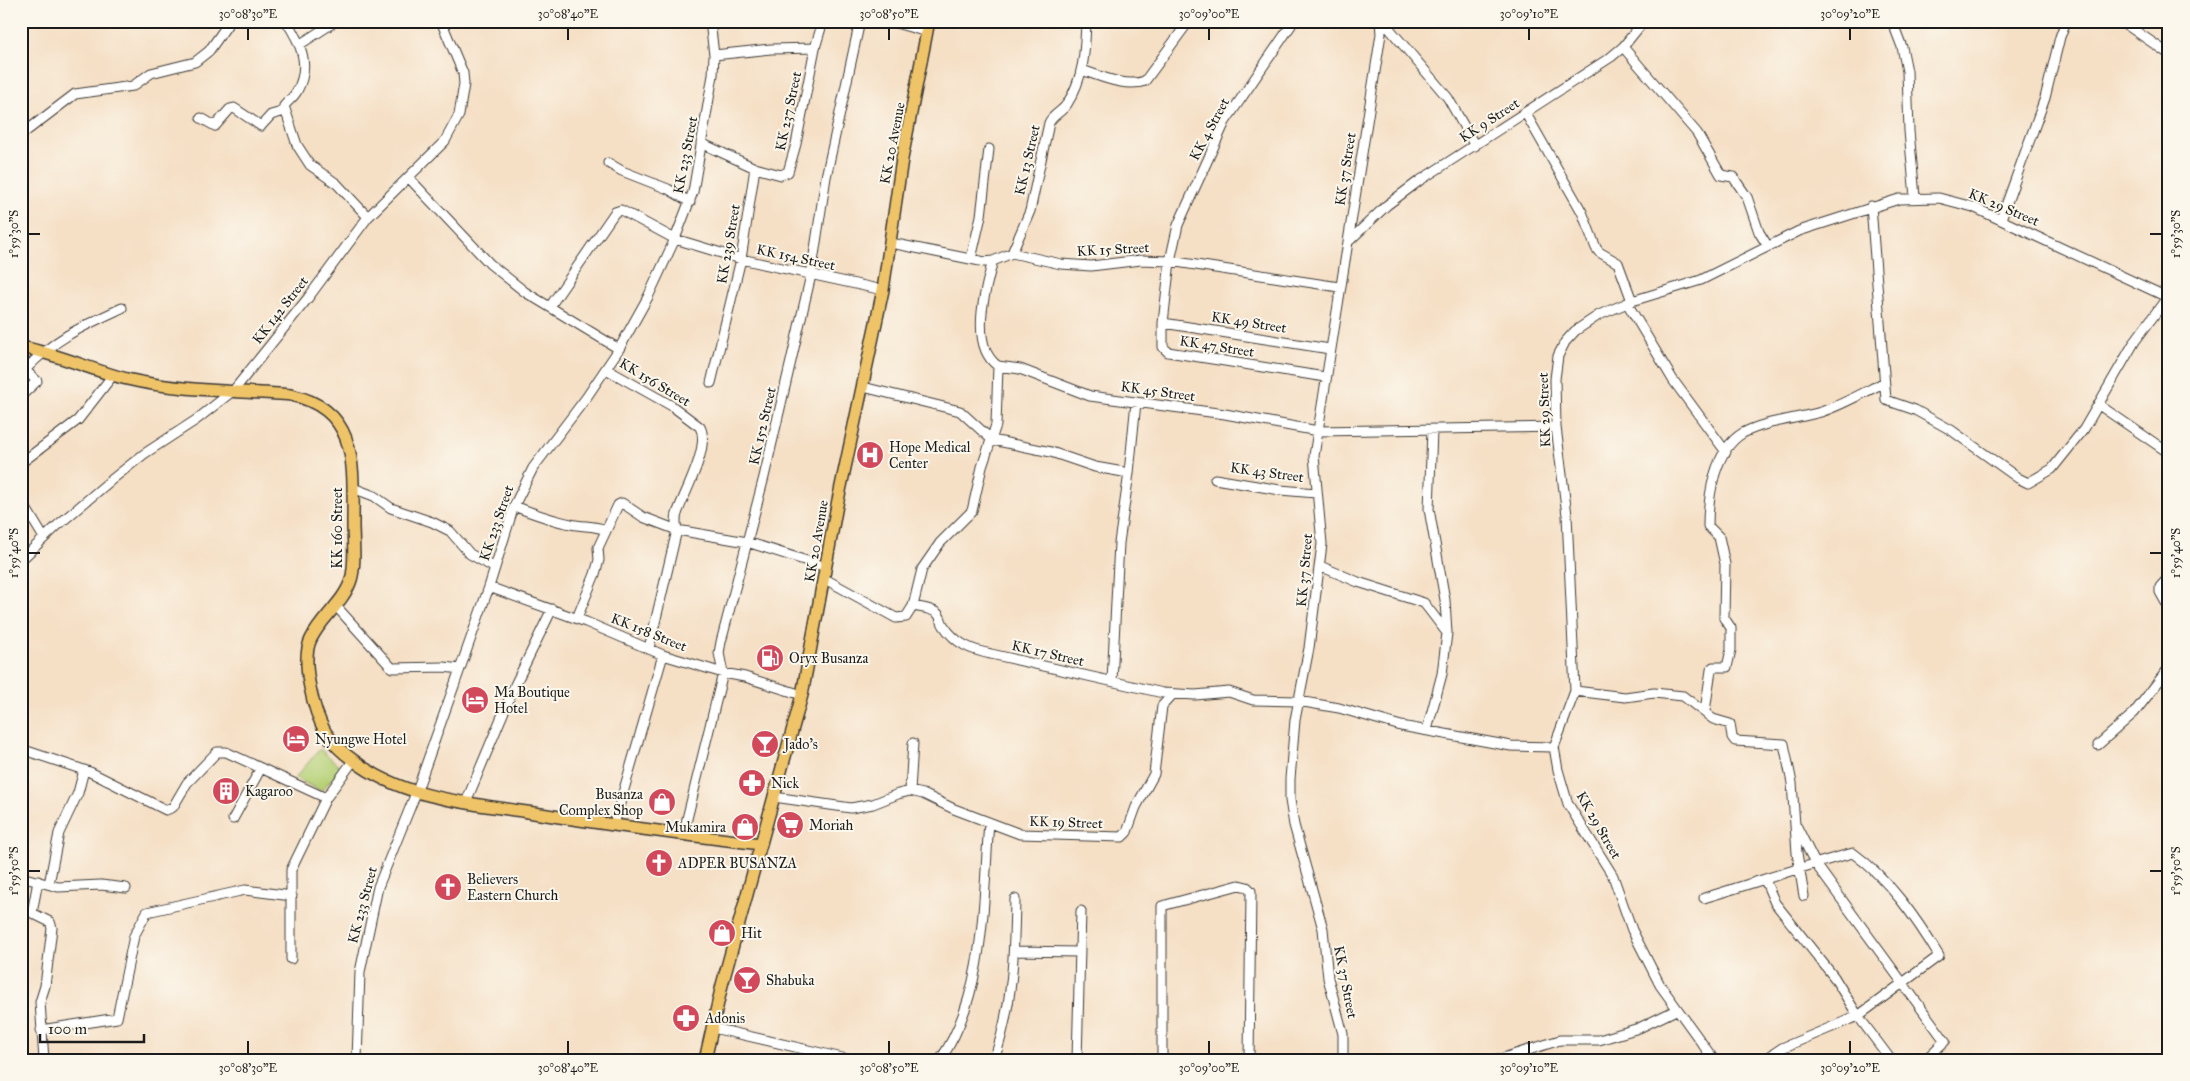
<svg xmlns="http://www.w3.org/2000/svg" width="2190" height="1081" viewBox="0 0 2190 1081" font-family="'IM FELL Great Primer',serif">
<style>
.garden{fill:#b5d075;stroke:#687648}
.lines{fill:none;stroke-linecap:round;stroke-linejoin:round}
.minor-casing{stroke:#3d3935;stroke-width:11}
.major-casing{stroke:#3d3935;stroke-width:14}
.minor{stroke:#fff;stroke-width:9}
.major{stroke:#efc469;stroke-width:11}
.ticks{fill:none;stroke:#1c1c1c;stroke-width:2}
.labels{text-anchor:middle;stroke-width:4;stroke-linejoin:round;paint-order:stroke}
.street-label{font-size:14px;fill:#1c1c1c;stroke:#fbf7ec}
.poi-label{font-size:14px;fill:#1c1c1c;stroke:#fbf7ec;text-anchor:start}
.neatline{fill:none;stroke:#1c1c1c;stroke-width:2}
.ticks-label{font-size:12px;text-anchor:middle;fill:#1c1c1c}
</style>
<rect width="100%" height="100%" fill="#fbf7ec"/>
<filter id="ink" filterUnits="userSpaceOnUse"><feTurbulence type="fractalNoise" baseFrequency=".02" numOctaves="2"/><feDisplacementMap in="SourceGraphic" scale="10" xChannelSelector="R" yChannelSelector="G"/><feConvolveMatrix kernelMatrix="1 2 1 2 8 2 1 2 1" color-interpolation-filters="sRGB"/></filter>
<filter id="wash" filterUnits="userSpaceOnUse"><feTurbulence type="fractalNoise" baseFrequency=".0096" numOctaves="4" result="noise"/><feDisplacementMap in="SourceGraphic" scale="20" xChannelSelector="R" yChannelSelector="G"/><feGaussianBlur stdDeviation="1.12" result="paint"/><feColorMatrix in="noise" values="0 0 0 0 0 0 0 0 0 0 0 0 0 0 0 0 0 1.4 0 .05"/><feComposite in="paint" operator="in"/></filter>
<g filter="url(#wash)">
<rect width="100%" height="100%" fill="#f5dfc5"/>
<!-- garden -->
<path class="garden" d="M320 749 342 768 321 791 295 778Z"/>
</g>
<g filter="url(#ink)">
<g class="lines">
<!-- minor casing -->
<g class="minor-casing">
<path id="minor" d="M286 21C301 43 311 66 297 91 294 97 288 101 284 106L297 145 310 165 337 184 368 217
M889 21 927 32
M1294 21 1225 122 1178 225 1170 261 1163 323V347L1168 352 1325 377
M1383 21 1448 98 1475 146
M1892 21 1902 47 1907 71 1909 131 1915 197
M2121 21 2169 54
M299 45 336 21
M1623 47 1697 133 1721 175 1733 177 1747 197 1759 232 1767 245
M714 55 771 49 815 48
M1082 70C1100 76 1126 88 1145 81L1189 21
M1526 114 1582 212 1596 248 1599 252 1618 263 1632 301
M201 118 215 126 230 109 234 108 261 126 271 115 285 111
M21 135 75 94 133 86 151 73 195 62 209 51 230 21
M701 143 755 168 741 259 711 383
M608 163 622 171 668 189 690 202
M755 168 781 175 788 172 796 144 815 48 823 21
M409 178 490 264 525 292 619 349
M1871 206 1886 400 1915 410 1951 430 2018 478 2028 483 2052 469 2084 429 2135 341 2169 295
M2001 219 2045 98 2060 37 2066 21
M1348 242 1387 205 1419 181 1611 57 1623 47 1644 21
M891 243 985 262 993 261 1012 253 1061 264 1091 266 1141 260 1170 261 1339 287
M1012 253 1030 211 1049 123C1052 115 1062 112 1067 104 1084 78 1085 51 1086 21
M971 259 981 216 989 149
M1627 303 1673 380 1726 452
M551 305 615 212 621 210 675 239 741 259 883 290
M1163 323 1330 349
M998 366 1020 369 1090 396 1225 414 1318 431 1556 427
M863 387 960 411 992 440 1051 452 1095 467 1129 473
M21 396 37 381 25 370C55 338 83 326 122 308
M2099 405 2169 453
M21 463 78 420 113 375
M1215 479 1280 490 1316 493
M353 488 374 496 391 508 432 522 450 531 470 554 495 568
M21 500 44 538
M514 506C532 513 551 520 571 524 583 527 594 525 606 530
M21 560 58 525 110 481 144 454 196 420 234 390 308 298 368 217 445 141 459 115 464 84 463 73 441 21
M1320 566 1358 582 1424 603 1447 633
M2169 577 2160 587V592L2169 608
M825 579 896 618 906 617 913 606C921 608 930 608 937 613 941 616 941 622 944 626 956 644 971 650 991 654L1163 693 1195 695 1229 692 1253 700 1298 701 1339 708 1401 726 1511 746 1554 747
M489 587 586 622 663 655 723 673 745 677 802 695
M335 605 392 668 444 667 460 669
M913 606 922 569 940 543 972 511 982 467 996 425 998 366C969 346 985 289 993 261
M577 618 595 574 599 560 598 548 618 505 622 503 643 517 677 530C676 525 675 520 677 514 683 495 711 447 700 427L672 406 606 369
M649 648 677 530 747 542 826 567
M1112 681 1119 543 1129 473 1136 402
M1575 691 1625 697 1654 693 1683 696 1713 719 1730 724 1732 737 1735 741 1784 744 1792 783 1797 853 1804 896
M1705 711 1711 670 1713 667H1727L1731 650V628L1724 618 1725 564 1719 537 1708 526C1708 497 1714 450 1743 433 1766 421 1796 419 1821 412 1842 405 1863 393 1883 383
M1427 730 1442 674 1447 633 1445 600 1429 509 1432 430
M2098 745 2134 713 2169 668
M21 749 90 772 166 810 173 807 187 783 217 752H226L326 798 353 761
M910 791 913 743
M774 797 851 808 873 804 898 794 910 791 923 794 954 809 1020 834 1122 837 1127 832 1136 807 1154 774 1162 706 1173 694
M466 802 515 685 552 609
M233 819 261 768
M614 824 663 655
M1797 827 1815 863 1945 1041 1925 1060
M683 835 723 673 719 653 721 642 764 477 811 275 826 177 860 21
M21 877 58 887 101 885 126 888
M1765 880 1775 903 1834 977 1858 1016 1891 1060
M38 881 32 913 50 922 52 928 45 986 40 1002 44 1060
M49 884 59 833 78 793 84 770
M1704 898C1754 883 1803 866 1853 853 1889 879 1916 918 1939 956L1858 1016 1782 1048 1764 1060
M1014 951 1080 952
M291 959V870L326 798
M713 1028 851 1060
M41 1030 117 1018 134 936 147 912 245 890 292 896
M357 1060 360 972 378 887 416 793 460 669 489 587 514 506 533 468 586 398 619 349 648 297 675 239 693 192 713 75 714 55 710 21
M940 1060C986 995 983 898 989 822
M994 1060C1013 1004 1014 958 1015 899
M1077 1060 1081 911
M1162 1060V906L1239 885 1247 887 1251 891 1249 1060
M1343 1060V1034L1328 978 1323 929 1294 825 1290 800V779L1295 720 1309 648 1322 544 1314 456 1381 34 1380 21
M1497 1060 1560 1040H1599L1639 1028 1676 1010
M1714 1060 1660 985 1632 930 1613 876 1568 804 1558 770 1554 747 1575 691 1567 515 1556 427 1555 379 1558 356 1565 342 1575 331 1599 315 1632 301 1701 280 1799 231 1899 199 1939 198 1973 207 2169 298"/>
</g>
<!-- major casing -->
<g class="major-casing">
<path id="major" d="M21 347C58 354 91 370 127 379 176 391 240 391 291 395 360 410 353 468 353 525 353 542 356 563 351 580 344 602 321 618 311 639 300 661 314 713 326 733 333 743 343 753 353 760 404 800 472 803 534 813 609 825 685 835 761 844
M705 1060 722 985 802 695 837 505 883 290 902 159 929 21"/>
</g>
<!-- minor -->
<use href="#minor" class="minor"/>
<!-- major -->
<use href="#major" class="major"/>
</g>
</g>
<!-- ticks -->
<path class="ticks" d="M248 28V40M568 28V40M889 28V40M1209 28V40M1529 28V40M1850 28V40M28 234H40M2150 234H2162M28 553H40M2150 553H2162M28 871H40M2150 871H2162M248 1041V1054M568 1041V1054M889 1041V1054M1209 1041V1054M1529 1041V1054M1850 1041V1054"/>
<!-- icons -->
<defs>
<g id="hospital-disc" transform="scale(1.4375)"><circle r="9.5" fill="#d1495b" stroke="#fbf7ec"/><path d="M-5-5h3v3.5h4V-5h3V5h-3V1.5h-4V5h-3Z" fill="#fff"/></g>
<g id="fuel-disc" transform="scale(1.4375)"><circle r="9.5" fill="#d1495b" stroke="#fbf7ec"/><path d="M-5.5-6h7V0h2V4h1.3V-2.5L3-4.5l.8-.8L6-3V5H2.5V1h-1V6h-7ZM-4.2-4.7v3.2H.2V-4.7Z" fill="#fff"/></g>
<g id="hotel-disc" transform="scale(1.4375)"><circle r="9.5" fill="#d1495b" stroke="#fbf7ec"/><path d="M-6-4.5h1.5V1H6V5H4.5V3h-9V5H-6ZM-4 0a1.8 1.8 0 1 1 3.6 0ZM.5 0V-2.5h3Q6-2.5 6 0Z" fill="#fff"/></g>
<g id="bar-disc" transform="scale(1.4375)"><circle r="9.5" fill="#d1495b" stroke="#fbf7ec"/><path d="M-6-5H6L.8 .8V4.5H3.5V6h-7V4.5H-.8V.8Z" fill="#fff"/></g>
<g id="pharmacy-disc" transform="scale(1.4375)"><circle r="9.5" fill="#d1495b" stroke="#fbf7ec"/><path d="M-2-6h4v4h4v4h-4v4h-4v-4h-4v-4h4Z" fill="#fff"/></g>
<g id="building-disc" transform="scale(1.4375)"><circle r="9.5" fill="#d1495b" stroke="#fbf7ec"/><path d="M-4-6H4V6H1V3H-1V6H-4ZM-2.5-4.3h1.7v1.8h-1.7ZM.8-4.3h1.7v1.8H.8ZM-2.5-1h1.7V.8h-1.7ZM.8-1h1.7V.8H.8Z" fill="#fff"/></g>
<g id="shop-disc" transform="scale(1.4375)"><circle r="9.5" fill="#d1495b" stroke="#fbf7ec"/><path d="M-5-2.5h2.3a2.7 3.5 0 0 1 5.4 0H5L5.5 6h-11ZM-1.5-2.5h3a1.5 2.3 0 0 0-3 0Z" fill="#fff"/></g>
<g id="supermarket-disc" transform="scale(1.4375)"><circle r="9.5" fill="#d1495b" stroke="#fbf7ec"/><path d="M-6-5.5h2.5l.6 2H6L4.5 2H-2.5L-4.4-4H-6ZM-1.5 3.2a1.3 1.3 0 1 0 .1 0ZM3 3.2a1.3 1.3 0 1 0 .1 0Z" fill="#fff"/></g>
<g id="church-disc" transform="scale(1.4375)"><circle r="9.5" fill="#d1495b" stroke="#fbf7ec"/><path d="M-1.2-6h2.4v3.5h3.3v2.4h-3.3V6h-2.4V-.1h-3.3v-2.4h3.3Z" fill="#fff"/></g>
</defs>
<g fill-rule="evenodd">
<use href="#hospital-disc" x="870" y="455"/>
<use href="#fuel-disc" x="770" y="658"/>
<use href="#hotel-disc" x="475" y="700"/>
<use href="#hotel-disc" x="296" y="739"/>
<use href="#bar-disc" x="765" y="744"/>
<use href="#pharmacy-disc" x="752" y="783"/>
<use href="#building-disc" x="226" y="791"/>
<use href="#shop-disc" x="662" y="802"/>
<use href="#supermarket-disc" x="790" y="825"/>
<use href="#shop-disc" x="745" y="827"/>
<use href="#church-disc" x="659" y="863"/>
<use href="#church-disc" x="448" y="887"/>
<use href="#shop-disc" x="722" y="933"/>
<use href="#bar-disc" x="747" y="980"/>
<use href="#pharmacy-disc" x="686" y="1018"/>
</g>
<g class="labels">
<!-- street labels -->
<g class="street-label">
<text transform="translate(788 111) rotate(-78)" y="5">KK 237 Street</text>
<text transform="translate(1489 120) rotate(-33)" y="5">KK 9 Street</text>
<text transform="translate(1209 129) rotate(-62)" y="5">KK 4 Street</text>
<text transform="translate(892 143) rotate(-79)" y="5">KK 20 Avenue</text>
<text transform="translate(685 155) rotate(-79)" y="5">KK 233 Street</text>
<text transform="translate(1027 160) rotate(-77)" y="5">KK 13 Street</text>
<text transform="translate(1345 169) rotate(-81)" y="5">KK 37 Street</text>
<text transform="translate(2004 207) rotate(23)" y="5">KK 29 Street</text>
<text transform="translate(728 244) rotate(-80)" y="5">KK 239 Street</text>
<text transform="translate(1113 249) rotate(-3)" y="5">KK 15 Street</text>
<text transform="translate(796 257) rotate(12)" y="5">KK 154 Street</text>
<text transform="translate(280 310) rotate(-52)" y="5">KK 142 Street</text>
<text transform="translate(1249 322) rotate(9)" y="5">KK 49 Street</text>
<text transform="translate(1217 346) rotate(9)" y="5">KK 47 Street</text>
<text transform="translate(655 382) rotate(31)" y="5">KK 156 Street</text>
<text transform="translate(1158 391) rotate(8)" y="5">KK 45 Street</text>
<text transform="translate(1544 410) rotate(-92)" y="5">KK 29 Street</text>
<text transform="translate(762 426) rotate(-77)" y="5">KK 152 Street</text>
<text transform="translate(1267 472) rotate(8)" y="5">KK 43 Street</text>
<text transform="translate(496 523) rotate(-71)" y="5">KK 233 Street</text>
<text transform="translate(337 528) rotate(-90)" y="5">KK 160 Street</text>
<text transform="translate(816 541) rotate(-80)" y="5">KK 20 Avenue</text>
<text transform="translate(1304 570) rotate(-85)" y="5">KK 37 Street</text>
<text transform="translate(649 632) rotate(22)" y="5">KK 158 Street</text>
<text transform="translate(1048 653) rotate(13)" y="5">KK 17 Street</text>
<text transform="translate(1066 822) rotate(2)" y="5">KK 19 Street</text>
<text transform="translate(1599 825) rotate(60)" y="5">KK 29 Street</text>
<text transform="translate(362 905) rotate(-75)" y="5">KK 233 Street</text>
<text transform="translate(1346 982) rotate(79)" y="5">KK 37 Street</text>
</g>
<!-- poi labels -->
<g class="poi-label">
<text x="889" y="452">Hope Medical<tspan x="889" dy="16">Center</tspan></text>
<text x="789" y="663">Oryx Busanza</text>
<text x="494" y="697">Ma Boutique<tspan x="494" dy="16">Hotel</tspan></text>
<text x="315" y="744">Nyungwe Hotel</text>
<text x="784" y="749">Jado's</text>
<text x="771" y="788">Nick</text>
<text x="245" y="796">Kagaroo</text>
<text x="643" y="799" text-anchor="end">Busanza<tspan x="643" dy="16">Complex Shop</tspan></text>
<text x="809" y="830">Moriah</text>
<text x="726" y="832" text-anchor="end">Mukamira</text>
<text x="678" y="868">ADPER BUSANZA</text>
<text x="467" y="884">Believers<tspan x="467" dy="16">Eastern Church</tspan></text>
<text x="741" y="938">Hit</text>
<text x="766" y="985">Shabuka</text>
<text x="705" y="1023">Adonis</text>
</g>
</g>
<!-- margin -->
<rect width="2190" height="1081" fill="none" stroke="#fbf7ec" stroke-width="55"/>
<!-- scale -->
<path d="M40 1034v8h104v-8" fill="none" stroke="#1c1c1c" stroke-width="2.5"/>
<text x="48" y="1034" font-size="15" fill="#1c1c1c" stroke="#fbf7ec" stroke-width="4" paint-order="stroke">100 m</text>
<rect x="28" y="28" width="2134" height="1026" class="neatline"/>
<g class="ticks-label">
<text x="248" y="18">30°08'30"E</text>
<text x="568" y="18">30°08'40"E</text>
<text x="889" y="18">30°08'50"E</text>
<text x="1209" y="18">30°09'00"E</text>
<text x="1529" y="18">30°09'10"E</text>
<text x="1850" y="18">30°09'20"E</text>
<text transform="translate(14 234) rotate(-90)" y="4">1°59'30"S</text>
<text transform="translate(2176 234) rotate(-90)" y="4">1°59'30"S</text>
<text transform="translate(14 553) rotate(-90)" y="4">1°59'40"S</text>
<text transform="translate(2176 553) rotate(-90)" y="4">1°59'40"S</text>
<text transform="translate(14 871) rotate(-90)" y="4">1°59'50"S</text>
<text transform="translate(2176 871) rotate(-90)" y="4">1°59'50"S</text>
<text x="248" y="1072">30°08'30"E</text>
<text x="568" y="1072">30°08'40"E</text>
<text x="889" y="1072">30°08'50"E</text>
<text x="1209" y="1072">30°09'00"E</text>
<text x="1529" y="1072">30°09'10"E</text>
<text x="1850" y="1072">30°09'20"E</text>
</g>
</svg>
